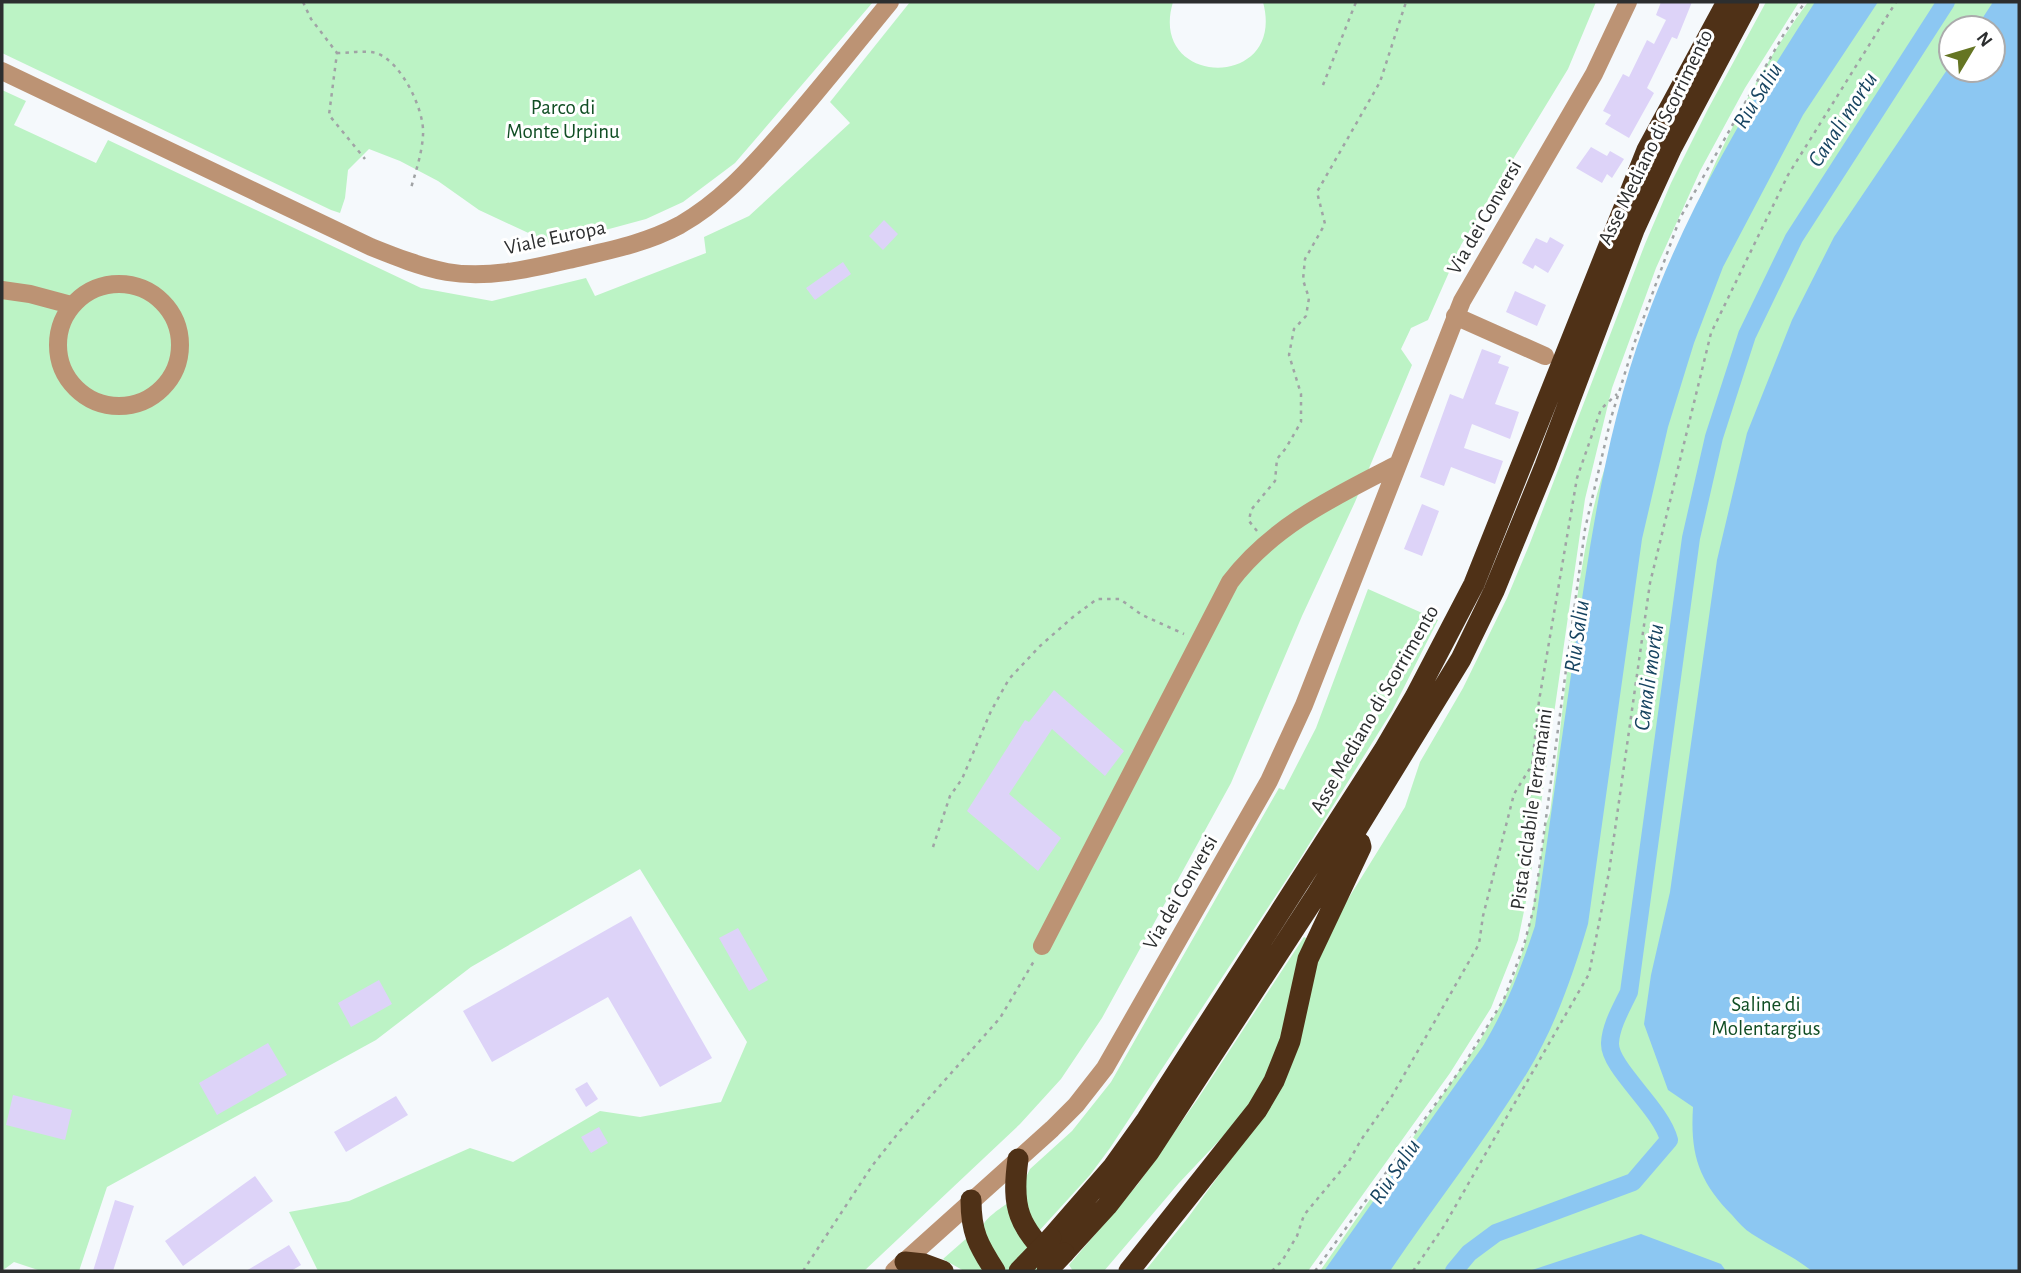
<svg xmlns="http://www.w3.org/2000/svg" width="2021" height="1273" viewBox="0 0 2021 1273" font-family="'Alegreya Sans',sans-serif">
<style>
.green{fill:#bcf3c5;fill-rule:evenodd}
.water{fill:#8cc7f2}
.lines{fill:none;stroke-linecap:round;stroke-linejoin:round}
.canal{stroke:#8cc7f2;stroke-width:18}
.building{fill:#ddd3f8}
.path{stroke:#a0a3a5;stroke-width:2.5;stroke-dasharray:3.5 5;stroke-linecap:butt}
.minor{stroke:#bc9374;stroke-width:18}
.highway{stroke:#4f3117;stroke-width:21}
.highway-bridge{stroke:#4f3117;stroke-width:21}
.labels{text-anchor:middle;stroke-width:6;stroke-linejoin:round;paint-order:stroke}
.park-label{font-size:21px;fill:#114e24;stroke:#fff}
.street-label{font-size:21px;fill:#2c2e2f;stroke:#fff}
.water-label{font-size:23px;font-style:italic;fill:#174461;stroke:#fff}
</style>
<rect width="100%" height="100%" fill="#f5f9fc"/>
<!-- green -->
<path class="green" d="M2 2H873L735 163 683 202 646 219 561 242 550 243 479 210 438 181 400 161 369 149 348 170 345 198 340 213 331 210 2 53Z
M910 2H1173C1147 88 1287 91 1263 2H1596L1568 69 1461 245 1428 320 1411 328 1401 349 1412 365 1355 502 1302 616 1231 783 1102 1018 1061 1079 1020 1124 864 1271H318L289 1212 349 1201 470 1148 513 1162 600 1111 640 1117 721 1102 747 1042 640 869 471 967 376 1040 107 1187 79 1271H41L14 1262 2 1271V90L26 101 14 125 96 163 108 140 421 288 492 301 586 278 595 296 706 253 704 237 749 216 850 123 830 102Z
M1766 2H1799L1745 88 1700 171 1656 268 1612 388 1585 499 1529 887 1518 940 1491 1008 1450 1073 1308 1271H1145L1187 1219 1260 1119 1310 978 1345 904 1405 807 1420 762 1463 688 1507 598 1530 543 1645 244 1671 183 1708 109Z
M1808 2H2019V1271H1320L1476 1047C1491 1022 1509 994 1518 966 1534 921 1538 871 1546 824L1550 813C1563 715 1571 615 1591 519 1600 476 1617 433 1631 392 1674 256 1723 118 1808 2ZM1951 28H1993V70H1951Z
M1368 589 1438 620 1392 711 1298 862 1110 1148 1090 1175 1039 1231 1026 1208 1025 1179 1030 1169 1072 1131 1111 1082 1279 788 1284 790 1316 728Z
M1304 937 1308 939 1282 1035 1264 1085 1229 1130 1179 1183 1104 1271H1073L1069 1265 1138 1184 1199 1097Z
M1008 1203 1053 1271H1007C1000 1263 980 1237 983 1226 985 1218 1001 1208 1008 1203Z
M968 1237 987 1271H964L943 1259Z"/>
<!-- water -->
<path class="water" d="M1815 2H1878L1803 115 1723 267 1694 343 1668 427 1642 539 1588 924C1573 975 1555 1027 1527 1073 1485 1141 1435 1205 1390 1271H1324L1483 1046C1506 1008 1521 968 1535 926 1548 835 1561 745 1574 654 1590 542 1606 430 1645 323 1686 209 1749 104 1815 2Z
M1993 2H2019V1271H1812C1793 1256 1772 1247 1752 1234 1744 1229 1738 1222 1732 1215 1699 1181 1690 1155 1693 1107L1668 1090 1644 1024 1651 975 1670 892 1717 560 1747 433 1792 320 1834 237 1951 64V70H1993V28H1976Z
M1641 1234 1721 1264 1726 1271H1529Z"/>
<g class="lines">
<!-- canal -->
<path class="canal" d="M1454 1271 1469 1253 1496 1233 1633 1182 1669 1140C1661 1108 1609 1068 1610 1043 1611 1025 1622 1007 1629 992L1691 538 1714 437 1747 335 1794 238 1946 2"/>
</g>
<!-- building -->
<path class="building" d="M1661 2H1692L1677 39 1672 37 1647 88 1654 93 1629 138 1605 124 1611 115 1603 111 1623 74 1629 77 1647 40 1654 44 1666 20 1656 15Z
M1591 147 1607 156 1610 151 1624 159 1612 178 1607 174 1602 183 1576 168Z
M884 220 898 234 883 250 869 236Z
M1550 237 1564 245 1548 273 1535 265 1533 269 1522 263 1536 238 1547 243Z
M843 262 851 274 815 300 806 288Z
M1515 291 1546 305 1537 326 1506 312Z
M1482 349 1501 356 1498 363 1509 367 1495 404 1519 412 1510 439 1472 424 1464 448 1503 461 1495 484 1451 467 1444 486 1420 477 1450 394 1463 399Z
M1422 504 1439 511 1422 556 1404 549Z
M1054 690 1124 751 1105 776 1052 729 1009 794 1061 838 1038 871 967 811 1025 720 1029 722Z
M631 916 712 1058 660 1087 608 997 492 1062 463 1011Z
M738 928 768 980 749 991 719 938Z
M379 980 392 1004 351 1027 338 1003Z
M268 1043 287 1075 217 1115 199 1083Z
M587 1082 598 1099 586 1107 575 1089Z
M13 1095 72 1110 65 1140 6 1125Z
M396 1096 408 1115 346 1152 334 1132Z
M599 1127 608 1143 591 1153 581 1137Z
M255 1176 273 1201 183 1266 165 1241Z
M115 1200 134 1206 113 1271H93Z
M289 1245 301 1265 291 1271H246Z"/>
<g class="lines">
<!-- path -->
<path class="path" d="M303 2 311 19 337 53 329 115 365 159
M337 53C348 53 365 50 376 53 401 61 425 110 423 135 422 153 416 171 411 188
M1323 85 1356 2
M1257 531 1249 521 1251 510 1275 481 1277 459 1286 448 1301 422V394L1289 355 1294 329 1306 316 1309 298 1303 280 1305 259 1325 224 1317 192 1380 82 1406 2
M933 847 950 796 962 779 991 711 1009 679 1040 646 1073 617 1097 599H1120L1142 615 1184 634
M803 1271 872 1166 899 1132 1000 1018 1034 961
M1272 1271 1282 1261 1297 1236 1304 1215 1349 1161 1361 1140 1392 1096 1479 944 1483 916 1514 794 1532 765 1539 701 1577 478 1601 409 1617 394
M1315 1271 1463 1066 1504 999 1524 945 1534 907 1585 529 1611 418 1634 344 1680 218 1785 32 1805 2
M1413 1271 1444 1226 1589 974 1609 872 1650 583 1711 333 1788 175 1896 2"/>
<!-- minor -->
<path class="minor" d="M2 71 371 247C396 257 421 267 447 272 487 279 529 269 568 260 606 251 645 244 680 225 720 202 748 171 778 137 817 93 853 47 890 2
M58 345a61 61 0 1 1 122 0a61 61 0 1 1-122 0Z
M2 290 30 294 71 305
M1455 316 1545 356
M1042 946 1230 582C1273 525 1336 496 1398 464
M894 1271 1052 1129 1076 1105 1105 1068 1269 781 1304 705 1462 301 1594 74 1628 2"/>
<!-- highway -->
<path class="highway" d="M1018 1159C1011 1210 1019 1225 1053 1261
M971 1200C971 1232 978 1245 995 1271
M1051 1238 1112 1168 1147 1119 1384 750 1415 697 1474 584 1647 150 1727 2
M1064 1253 1107 1206 1149 1152 1317 894 1461 659 1494 591 1545 466 1634 230 1672 147 1749 2
M905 1262 924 1264 943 1271
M1129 1271 1257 1110 1274 1081 1290 1041 1308 959 1361 847 1360 843"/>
<!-- highway-bridge -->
<path class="highway-bridge" d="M1019 1271 1051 1238
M1047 1271 1064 1253"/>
</g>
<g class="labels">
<!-- park labels -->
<g class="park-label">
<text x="563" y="114">Parco di<tspan x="563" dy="24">Monte Urpinu</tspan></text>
<text x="1766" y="1011">Saline di<tspan x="1766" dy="24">Molentargius</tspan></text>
</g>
<!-- street labels -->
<g class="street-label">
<text transform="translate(1655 137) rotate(-64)" y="7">Asse Mediano di Scorrimento</text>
<text transform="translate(1484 217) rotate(-60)" y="7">Via dei Conversi</text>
<text transform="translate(555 237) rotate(-12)" y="7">Viale Europa</text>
<text transform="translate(1374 709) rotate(-60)" y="7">Asse Mediano di Scorrimento</text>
<text transform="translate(1531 809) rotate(-82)" y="7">Pista ciclabile Terramaini</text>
<text transform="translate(1180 892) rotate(-60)" y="7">Via dei Conversi</text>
</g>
<!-- water labels -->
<g class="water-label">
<text transform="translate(1757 95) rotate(-58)" y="8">Riu Saliu</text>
<text transform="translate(1842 119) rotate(-57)" y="8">Canali mortu</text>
<text transform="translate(1576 636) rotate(-82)" y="8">Riu Saliu</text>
<text transform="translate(1648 677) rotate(-82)" y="8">Canali mortu</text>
<text transform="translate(1394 1171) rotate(-56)" y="8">Riu Saliu</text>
</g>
</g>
<!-- border -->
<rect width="2021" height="1273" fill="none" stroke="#2c2e2f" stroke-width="7"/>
<!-- north arrow -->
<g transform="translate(1972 49) rotate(52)"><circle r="33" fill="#ffffff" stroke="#ababac" stroke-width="2"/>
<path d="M0-5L12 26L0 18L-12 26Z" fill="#657523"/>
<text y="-10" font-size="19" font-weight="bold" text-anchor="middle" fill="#2c2e2f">N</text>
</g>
</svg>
